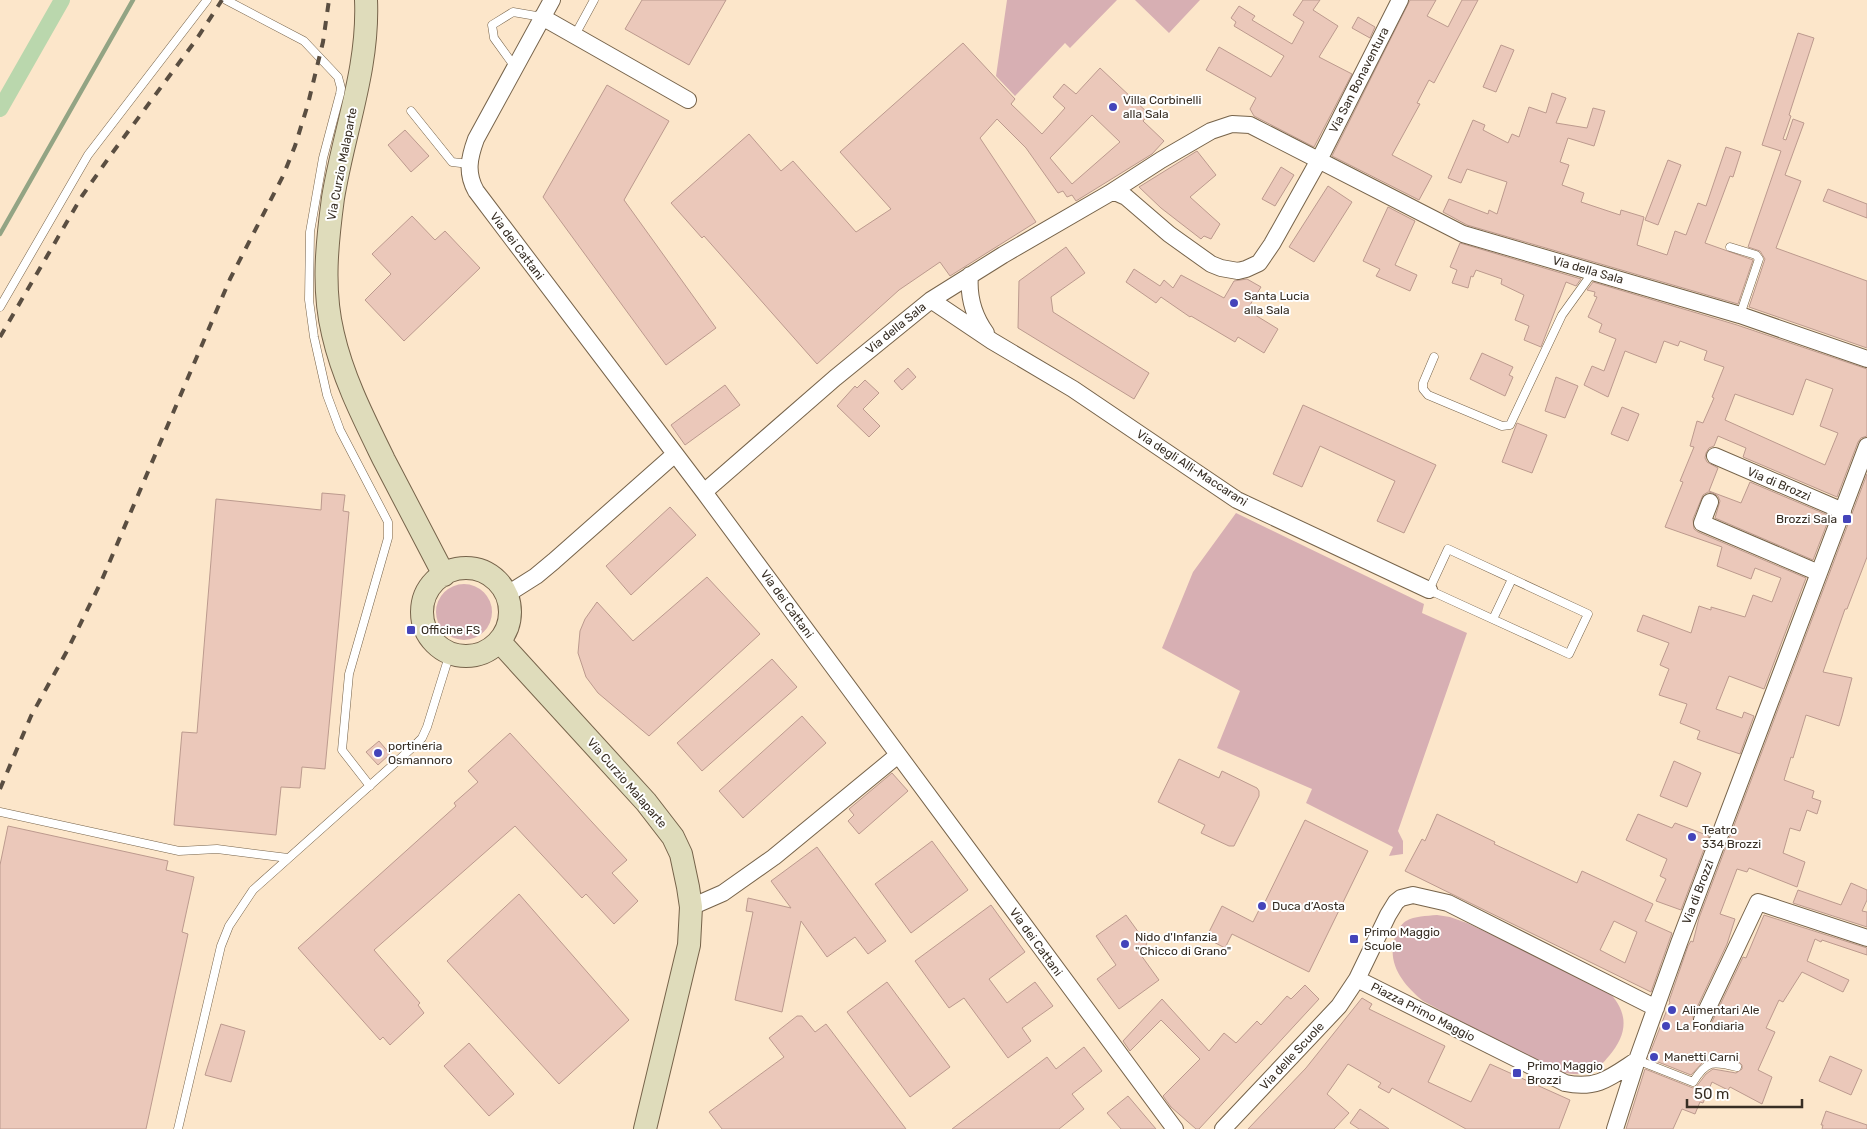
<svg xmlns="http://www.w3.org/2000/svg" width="1867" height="1129" viewBox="0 0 1867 1129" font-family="Rubik,sans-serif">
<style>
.green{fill:#d7afb3}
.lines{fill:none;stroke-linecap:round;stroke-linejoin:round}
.stream{stroke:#93a484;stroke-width:4.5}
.canal{stroke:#bad7ad;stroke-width:16}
.building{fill:#ebc8ba;stroke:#bc9a8e;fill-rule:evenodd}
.lane-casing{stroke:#76634a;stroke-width:9}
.street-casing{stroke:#76634a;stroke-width:18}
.secondary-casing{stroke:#76634a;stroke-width:24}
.lane{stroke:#fff;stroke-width:8}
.street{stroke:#fff;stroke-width:16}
.secondary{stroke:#dfdcbb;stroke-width:22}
.rail{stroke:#5a4e41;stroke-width:4;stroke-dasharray:9 9;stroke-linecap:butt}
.poi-dot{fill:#4444ba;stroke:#fff;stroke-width:2}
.labels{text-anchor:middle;stroke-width:4;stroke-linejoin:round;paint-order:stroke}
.street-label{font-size:12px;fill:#372e24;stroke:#fff}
.poi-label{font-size:12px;fill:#372e24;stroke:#fff;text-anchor:start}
</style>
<rect width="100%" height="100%" fill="#fce6ca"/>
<!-- green -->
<path class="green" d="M1007 0H1117L1070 48 1065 43 1015 96 996 76Z
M1135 0H1200L1169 33Z
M1236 513 1424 604 1422 613 1467 633 1398 831 1403 841V854L1389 856 1393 847 1306 803 1312 789 1217 748 1240 691 1162 648 1193 572Z
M436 612a28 28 0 1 1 56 0a28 28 0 1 1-56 0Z
M1437 915 1450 917 1467 923 1605 988C1628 1010 1630 1031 1609 1056 1604 1062 1596 1071 1588 1073 1575 1076 1563 1073 1550 1069L1423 1001C1404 985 1386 964 1395 937 1397 931 1401 924 1406 921 1415 916 1426 916 1437 915Z"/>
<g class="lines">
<!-- stream -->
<path class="stream" d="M0 234 133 0"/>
<!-- canal -->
<path class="canal" d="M0 109 62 0"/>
</g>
<!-- building -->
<path class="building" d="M642 0H726L689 65 625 29Z
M1303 0H1320L1313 10 1338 26 1319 57 1352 74 1314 147 1254 116 1250 109 1256 98 1206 70 1219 47 1271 77 1284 56 1234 26 1236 22 1231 18 1239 6 1255 16 1252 20 1292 44 1304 22 1293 15Z
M1410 0H1436L1427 16 1448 27 1462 0H1478L1434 83 1429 80 1417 103 1420 104 1392 155 1432 176 1419 200 1332 156Z
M1358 17 1375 27 1370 38 1352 28Z
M1798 33 1814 38 1789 115 1791 116 1783 139 1786 140 1793 119 1804 123 1785 175 1801 181 1776 248 1867 281V348L1749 307 1765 259 1760 251 1748 247 1781 151 1762 145Z
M963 43 1015 99 1011 104 1042 134 1065 108 1053 97 1064 84 1076 94 1100 68 1149 114 1143 121 1164 141 1152 154 1076 201 1072 195 1067 197 1063 191 1058 193 1026 148 997 119 980 138 1036 222 950 276 940 262 899 290 817 364 704 236 702 238 671 203 749 134 781 171 793 161 856 232 891 209 840 152ZM1092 115 1120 142 1072 184 1050 158Z
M1501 45 1514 50 1496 92 1483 87Z
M607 85 669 121 624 200 716 328 666 365 543 197Z
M1552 93 1566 98 1556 123 1587 128 1593 108 1605 111 1594 146 1568 138 1560 162 1569 165 1562 185 1584 193 1581 202 1620 215 1621 210 1644 217 1637 245 1667 255 1675 231 1686 235 1698 203 1706 206 1726 147 1741 152 1733 177 1730 176 1705 243 1753 260 1738 304 1467 225 1443 212 1449 199 1488 214 1489 210 1497 214 1507 182 1467 169 1461 183 1448 178 1473 120 1485 125 1483 130 1508 143 1512 134 1519 137 1529 107 1546 113Z
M405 130 429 156 411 172 388 145Z
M1197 151 1216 175 1190 197 1220 224 1211 239 1204 236 1201 239 1161 208 1139 187Z
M1668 160 1681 165 1658 225 1645 220Z
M1281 167 1294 175 1275 206 1262 199Z
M1328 186 1352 202 1314 262 1289 247Z
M1828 189 1867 204V218L1823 201Z
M1388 207 1415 221 1395 265 1417 275 1410 291 1376 276 1380 269 1363 261Z
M412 216 435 240 445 231 480 268 404 341 365 300 391 274 372 254Z
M1460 243 1581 279 1576 286 1566 282 1541 347 1524 340 1529 326 1515 320 1524 295 1501 284 1502 279 1476 270 1473 277 1471 276 1468 288 1452 283 1457 270 1450 267Z
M1066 247 1085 273 1051 297 1053 312 1149 373 1134 399 1018 328 1019 281Z
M1134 269 1160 286 1164 280 1173 288 1181 275 1224 298 1234 281 1247 279 1261 287 1247 310 1278 329 1264 353 1238 337 1235 342 1191 316 1190 317 1161 297 1156 303 1126 282Z
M1593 282 1737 325 1867 369V436L1861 438 1858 442 1837 497 1743 457 1746 448 1718 436 1714 446 1709 448 1706 453 1705 458 1707 462 1718 468 1709 491 1741 503 1750 482 1830 516 1813 560 1715 518 1720 501 1718 496 1713 493 1708 492 1703 495 1693 519 1694 529 1698 532 1806 578 1764 689 1729 676 1716 709 1742 718 1744 712 1754 716 1740 754 1697 739 1700 731 1680 723 1687 704 1659 695 1669 669 1660 665 1669 643 1637 631 1643 615 1691 633 1699 606 1711 610V607L1745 617 1753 595 1772 602 1781 578 1755 568 1751 579 1717 566 1722 547 1665 527 1683 482 1680 481 1694 447 1690 446 1697 421 1703 423 1714 398 1712 397 1724 367 1704 360 1707 351 1680 341 1678 346 1664 341 1656 363 1625 351 1608 397 1584 385 1592 366 1604 371 1616 339 1599 332 1602 324 1588 317 1597 297 1594 296 1595 292 1587 290ZM1806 379 1833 389 1820 426 1838 433 1825 465 1725 420 1735 394 1793 415Z
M1482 353 1513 367 1509 375 1513 377 1505 396 1470 379Z
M908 368 916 377 902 390 894 381Z
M1556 377 1578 386 1565 418 1545 411Z
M865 380 879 393 863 409 880 426 869 437 837 406 855 386 857 388Z
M725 385 740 405 685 445 671 425Z
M1303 405 1436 465 1404 533 1377 521 1395 481 1337 454 1320 446 1302 487 1273 474Z
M1622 407 1639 414 1628 441 1611 434Z
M1517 423 1547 435 1532 473 1502 462Z
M1867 474V557L1847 609H1845L1823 672 1852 678 1842 716 1839 726 1806 715 1793 758 1791 757 1784 780 1814 791 1812 798 1821 801 1817 814 1807 810 1800 831 1790 828 1783 853 1805 862 1797 887 1749 868 1747 872 1737 869 1720 914 1735 919 1727 944 1693 1016 1694 1025 1697 1029 1702 1030 1707 1028 1711 1024 1743 957 1746 958 1764 915 1867 948V955L1822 940 1821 942 1815 939 1807 961 1849 980 1843 992 1802 972 1783 1002 1779 1000 1766 1028 1775 1032 1758 1070 1772 1077 1762 1104 1730 1087 1728 1090 1712 1082 1703 1103 1700 1102 1695 1114 1682 1109 1673 1129H1626L1645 1069 1693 1088 1696 1087 1706 1074 1713 1069 1736 1073 1742 1069V1065L1739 1062 1715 1058 1703 1062 1691 1075 1648 1058 1670 1002 1669 1001 1688 946 1691 941 1693 942 1699 918Z
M322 493 345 495 343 511 349 512 325 769 302 767 300 788 281 787 276 835 174 825 182 732 197 733 216 499 321 510Z
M670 507 696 535 631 595 606 566Z
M707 577 760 634 649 736 598 693 586 677 578 653 580 631 585 619 597 602 633 641Z
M772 659 797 687 702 771 677 743Z
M802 716 826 743 743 818 719 791Z
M510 733 627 860 612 873 638 901 614 924 586 894 582 898 515 826 374 950 420 1003 418 1005 424 1013 390 1045 383 1037 380 1040 298 948 456 806 454 803 478 782 468 771Z
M379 741 390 754 378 765 366 752Z
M1179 759 1219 778 1222 771 1257 788 1259 791V796L1234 846H1229L1201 833 1205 825 1158 802Z
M1674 761 1701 773 1687 807 1660 796Z
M892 773 908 791 859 834 848 821 854 815 849 809Z
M1437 814 1495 842 1494 844 1577 883 1582 871 1653 904 1645 921 1672 933 1651 992 1405 871 1422 839 1425 841ZM1614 921 1637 932 1625 963 1600 950Z
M1638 814 1672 828 1675 823 1709 836 1681 910 1656 901 1666 879 1660 876 1667 859 1626 840Z
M1305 820 1368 851 1309 972 1232 934 1225 948 1206 938 1222 906 1253 922 1260 908H1262Z
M8 826 168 861 166 870 194 877 182 932 188 934 146 1129H0V865Z
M932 841 968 890 911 933 875 884Z
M817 847 886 941 868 954 855 937 827 957 801 921 782 1012 735 1000 753 912 746 911 748 898 791 908 771 881Z
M1851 883 1867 890V900L1862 911 1867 912V927L1793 903 1798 890 1841 905Z
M519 894 629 1020 559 1084 447 961Z
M991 905 1025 952 989 979 1007 1003 1035 982 1053 1006 1022 1028 1031 1041 1008 1058 964 998 949 1008 915 961Z
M1126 915 1147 944 1138 951 1159 980 1119 1009 1097 979 1116 965 1096 936Z
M887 982 950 1067 910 1097 847 1012Z
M1305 985 1319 999 1199 1129H1196L1171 1107 1163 1096 1200 1059 1161 1020 1130 1051 1123 1041 1162 999 1209 1051 1224 1033 1236 1043 1257 1021 1261 1025 1287 996 1291 999Z
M1362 998 1372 1004 1369 1009 1445 1046 1428 1082 1471 1102 1490 1064 1570 1100 1559 1129H1466L1392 1088 1389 1093 1378 1087 1381 1083 1348 1064 1327 1094 1349 1113 1334 1129H1248L1306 1068Z
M797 1016H802L815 1032 826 1024 906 1129H722L709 1112 784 1057 769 1038Z
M221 1024 245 1031 231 1082 205 1075Z
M469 1043 514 1094 489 1116 444 1066Z
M1084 1047 1102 1071 1072 1094 1084 1109 1059 1129H952L1047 1057 1056 1069Z
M1830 1056 1862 1070 1851 1095 1819 1081Z
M1128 1096 1156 1129H1121L1107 1113Z
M1360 1109 1389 1129H1359L1350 1123Z
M1826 1111 1867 1125V1129H1822L1823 1125H1821Z"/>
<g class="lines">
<!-- lane casing -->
<g class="lane-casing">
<path id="lane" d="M226 0 304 41 338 77 341 88 340 94 323 158 310 232 309 300 314 337 327 395 340 430 388 522V538L349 674 342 750 370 786
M575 35 594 0
M515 67 494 38 492 25 513 12 542 17
M411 111 452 162 469 164
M1730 247 1756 255 1759 259 1740 315
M0 307 88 155 207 0
M1434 357 1423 383V389L1428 395 1502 426 1510 425 1562 315 1593 272
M1448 549 1588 614 1569 654 1429 590Z
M1493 619 1512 579
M0 812 179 851 217 849 288 858
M1637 1060 1693 1082C1707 1060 1713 1061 1737 1067
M178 1129 221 946 229 926 253 890 413 747 422 738 427 727 450 653"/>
</g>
<!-- street casing -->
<g class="street-casing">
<path id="street" d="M552 0 476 139C469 158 466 173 476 191L704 492 1175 1129
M542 17 688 100
M1110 193H1117L1126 197 1169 234 1211 264 1221 268 1238 271 1246 269 1259 263 1272 244 1319 160 1400 0
M970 275C968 297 973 315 986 333
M931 300 992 341 1073 389 1237 500 1429 590
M1715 456 1843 511
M704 492 835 378 931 300 1003 255 1110 193 1161 160 1211 131 1232 124 1250 125 1463 234 1740 315 1867 359
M1710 502 1702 523 1819 573
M506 595 536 576 554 561 675 454
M691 907 723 893 774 857 898 755
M1357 979 1565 1083C1597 1090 1611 1077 1637 1060
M1702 1020 1758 902 1867 938
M1223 1129 1339 1006 1357 979 1388 915 1396 902 1401 898 1413 895 1448 903 1656 1008
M1615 1129 1637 1060 1679 943 1867 446"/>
</g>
<!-- secondary casing -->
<g class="secondary-casing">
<path id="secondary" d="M366 0C369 68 344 131 333 198 327 243 322 289 333 334 343 378 364 419 384 460 404 498 424 536 444 575
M422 612a44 44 0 1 1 88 0a44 44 0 1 1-88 0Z
M499 641 646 802 673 837 681 854 688 887 691 907 689 945 645 1129"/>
</g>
<!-- lane -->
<use href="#lane" class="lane"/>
<!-- street -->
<use href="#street" class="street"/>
<!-- secondary -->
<use href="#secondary" class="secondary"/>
<!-- rail -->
<path class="rail" d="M0 337 82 196 110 156 196 40 222 0
M0 789 31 716 67 651 101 582 230 279 283 176 295 146 308 104 323 42 329 0"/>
</g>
<!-- markers -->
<g class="poi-dot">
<circle cx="1113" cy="107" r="5"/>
<circle cx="1234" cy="303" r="5"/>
<rect x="1842" y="514" width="10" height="10" rx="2.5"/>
<rect x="406" y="625" width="10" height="10" rx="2.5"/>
<circle cx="378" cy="753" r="5"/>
<circle cx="1692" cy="837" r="5"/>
<circle cx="1262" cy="906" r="5"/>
<rect x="1349" y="934" width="10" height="10" rx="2.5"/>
<circle cx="1125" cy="944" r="5"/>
<circle cx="1672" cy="1010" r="5"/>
<circle cx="1666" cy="1026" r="5"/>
<circle cx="1654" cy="1057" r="5"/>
<rect x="1512" y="1068" width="10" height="10" rx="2.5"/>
</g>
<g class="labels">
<!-- street labels -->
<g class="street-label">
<text transform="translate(1359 80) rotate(-63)" y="4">Via San Bonaventura</text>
<text transform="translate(342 164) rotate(-79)" y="4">Via Curzio Malaparte</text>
<text transform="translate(517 246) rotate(53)" y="4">Via dei Cattani</text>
<text transform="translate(1588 270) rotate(16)" y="4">Via della Sala</text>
<text transform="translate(896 328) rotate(-39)" y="4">Via della Sala</text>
<text transform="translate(1192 468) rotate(33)" y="4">Via degli Alli-Maccarani</text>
<text transform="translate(1779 484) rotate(23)" y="4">Via di Brozzi</text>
<text transform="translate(787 604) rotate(54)" y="4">Via dei Cattani</text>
<text transform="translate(627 783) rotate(49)" y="4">Via Curzio Malaparte</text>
<text transform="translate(1698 892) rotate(-69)" y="4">Via di Brozzi</text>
<text transform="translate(1036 942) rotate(54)" y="4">Via dei Cattani</text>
<text transform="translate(1423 1012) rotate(27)" y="4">Piazza Primo Maggio</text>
<text transform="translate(1292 1056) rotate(-47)" y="4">Via delle Scuole</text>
</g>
<!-- poi labels -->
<g class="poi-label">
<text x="1123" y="104">Villa Corbinelli<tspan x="1123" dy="14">alla Sala</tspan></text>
<text x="1244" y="300">Santa Lucia<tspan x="1244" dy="14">alla Sala</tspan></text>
<text x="1837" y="523" text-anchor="end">Brozzi Sala</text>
<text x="421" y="634">Officine FS</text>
<text x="388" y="750">portineria<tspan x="388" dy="14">Osmannoro</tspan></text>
<text x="1702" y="834">Teatro<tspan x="1702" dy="14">334 Brozzi</tspan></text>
<text x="1272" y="910">Duca d’Aosta</text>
<text x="1364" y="936">Primo Maggio<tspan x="1364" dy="14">Scuole</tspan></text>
<text x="1135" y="941">Nido d'Infanzia<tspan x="1135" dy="14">"Chicco di Grano"</tspan></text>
<text x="1682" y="1014">Alimentari Ale</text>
<text x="1676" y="1030">La Fondiaria</text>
<text x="1664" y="1061">Manetti Carni</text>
<text x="1527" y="1070">Primo Maggio<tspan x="1527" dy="14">Brozzi</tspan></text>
</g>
</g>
<!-- scale -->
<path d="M1687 1099v8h115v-8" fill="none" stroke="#372e24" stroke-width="2.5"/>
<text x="1694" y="1099" font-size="15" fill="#372e24" stroke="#ffffff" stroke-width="4" paint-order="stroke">50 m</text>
</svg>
